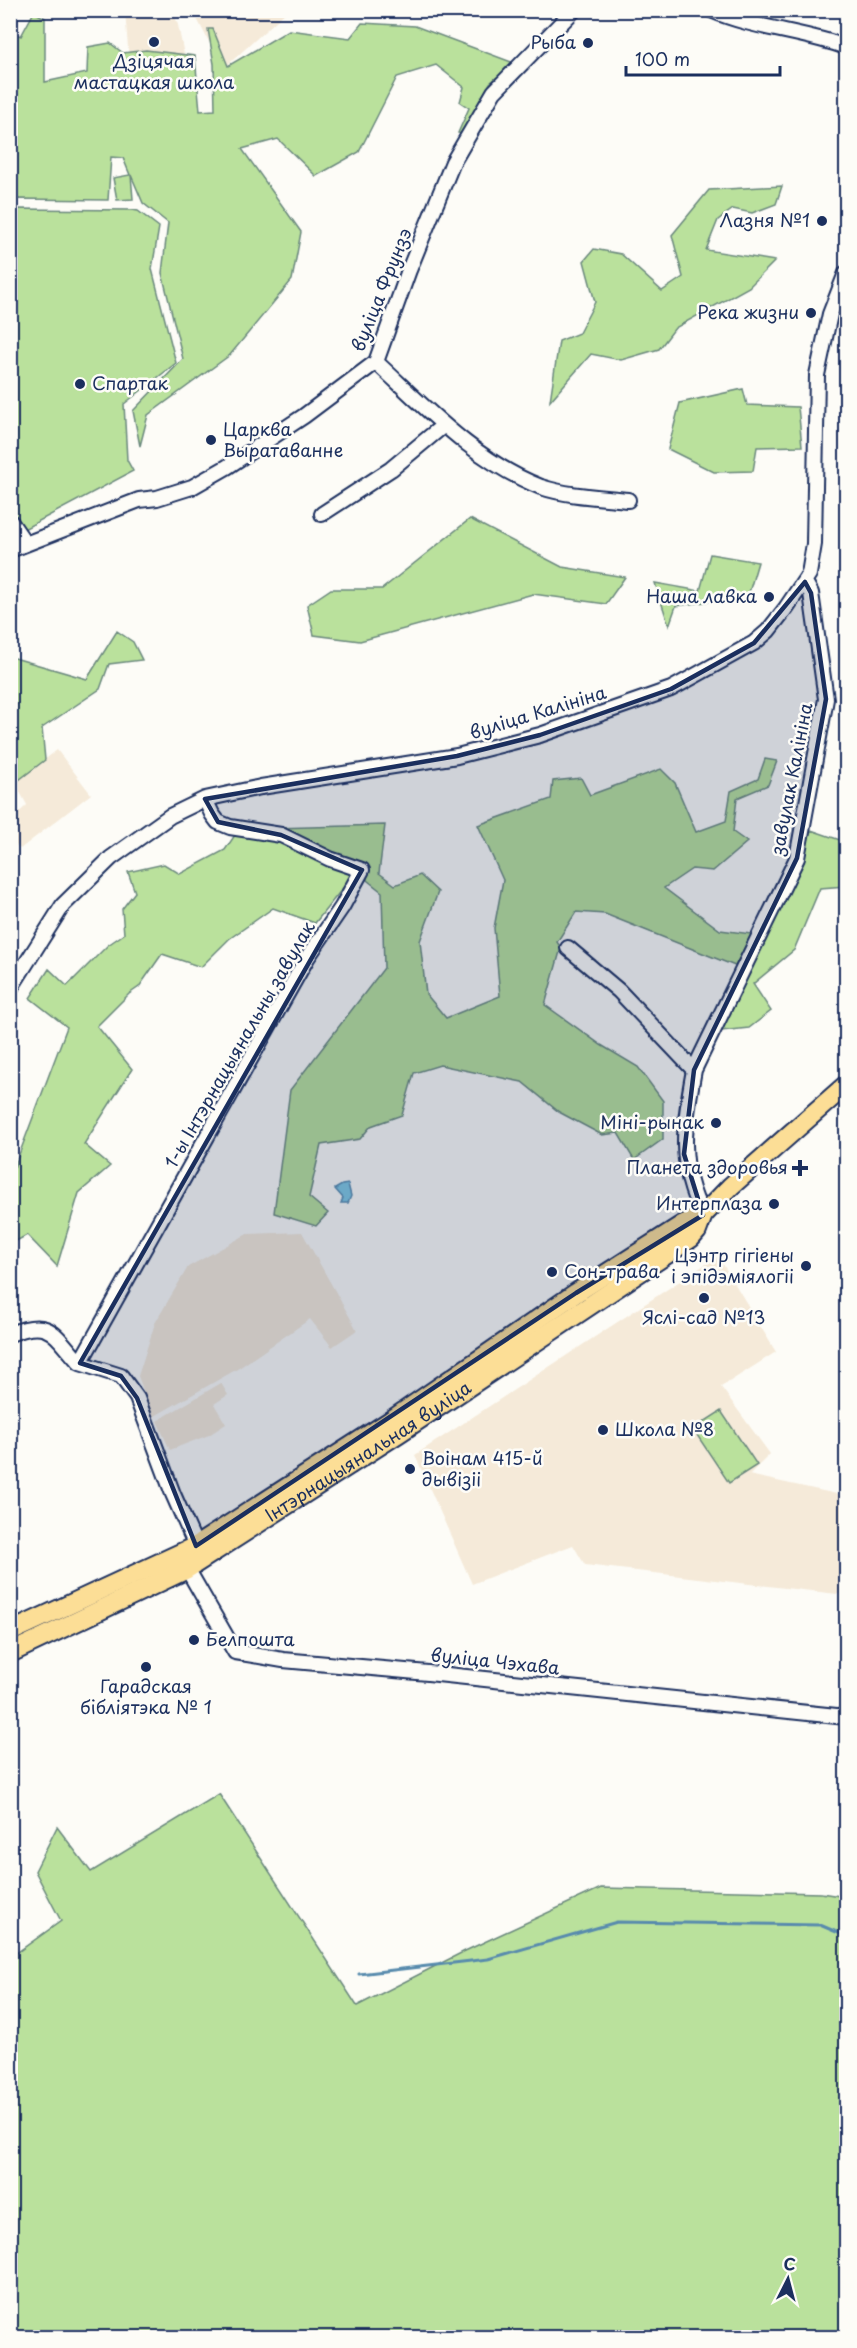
<svg xmlns="http://www.w3.org/2000/svg" width="857" height="2348" viewBox="0 0 857 2348" font-family="'Playpen Sans',sans-serif">
<style>
.built{fill:#f5ead9}
.green{fill:#bae19c;stroke:#6a887d;stroke-width:1.5}
.water{fill:#81c8e2;stroke:#588bad;stroke-width:1.5}
.lines{fill:none;stroke-linecap:round;stroke-linejoin:round}
.stream{stroke:#588bad;stroke-width:3}
.minor-casing{stroke:#1b2f5e;stroke-width:18}
.major-casing{stroke:#1b2f5e;stroke-width:22}
.minor{stroke:#fdfcf7;stroke-width:14}
.major{stroke:#fcde96;stroke-width:18}
.marked{fill:#1b2f5e;fill-opacity:0.2;stroke:#1b2f5e;stroke-width:4.5;stroke-linejoin:round}
.poi-dot{fill:#1b2f5e;stroke:#fdfcf7;stroke-width:2}
.labels{text-anchor:middle;stroke-width:5;stroke-linejoin:round;paint-order:stroke}
.poi-label{font-size:18px;fill:#1b2f5e;stroke:#fdfcf7;text-anchor:end}
.street-label{font-size:18px;fill:#1b2f5e;stroke:#fdfcf7}
</style>
<rect width="100%" height="100%" fill="#fdfcf7"/>
<filter id="ink" filterUnits="userSpaceOnUse"><feTurbulence type="fractalNoise" baseFrequency=".0167" numOctaves="2"/><feDisplacementMap in="SourceGraphic" scale="12" xChannelSelector="R" yChannelSelector="G"/><feConvolveMatrix kernelMatrix="1 2 1 2 8 2 1 2 1" color-interpolation-filters="sRGB"/></filter>
<g filter="url(#ink)">
<!-- built -->
<path class="built" d="M125 11H173L178 25 189 79 129 60Z
M193 11H287L223 69Z
M57 750 91 794 20 849 11 840V820L27 805 15 783Z
M302 1232 357 1330 332 1347 310 1319 239 1368 153 1417 138 1376 155 1323 188 1267 247 1234Z
M718 1256 776 1352 721 1387 770 1454 749 1475 846 1496V1595L585 1565 573 1545 472 1584 415 1455Z
M221 1383 228 1395 214 1404 226 1424 209 1435 170 1450 157 1421Z"/>
<!-- green -->
<path class="green" d="M752 11H779L780 13 776 18H760Z
M34 12 45 18V82L87 73 88 47 110 43 123 53 146 50 195 56 200 111 215 110 214 64 208 29H213L228 66 289 30 350 38 362 23 415 26 514 63 490 83 462 134 458 133 469 108 460 102 464 87 436 65 397 77 359 152 316 176 278 139 242 149 301 232 292 280 230 355 148 415 140 446 133 411 183 359 162 273 168 223 143 203 131 175 133 199 117 200 113 178 130 175 123 158 111 157 108 200 16 199 11 202V32L21 36Z
M782 186 776 204 752 213 733 209 718 220 706 250 775 261 749 287 675 328 659 349 621 360 591 354 550 401 559 341 579 333 595 302 584 261 594 249 621 254 662 291 683 277 672 235 709 190Z
M13 209 132 210 138 211 159 227 152 269 176 363 124 404 127 460 133 471 22 530 11 511V210Z
M743 389 747 405 798 407 802 446 757 447 753 471 714 472 668 449 680 403Z
M470 519 562 567 625 577 606 604 533 594 360 641 314 635 307 605 331 589H382Z
M710 554 758 562 748 596 676 606 669 626 655 583 700 591Z
M117 631 133 642 142 660 109 664 100 689 42 728 45 760 15 783 11 789V657L87 679Z
M765 759 777 761 768 785 737 798 733 832 747 842 713 871 692 869 664 888 720 930 752 934 735 966 605 914 576 912 557 942 561 948 545 1005 601 1045 638 1067 663 1101V1139L634 1160 618 1133 602 1135 559 1112 522 1082 440 1065 414 1073 402 1115 371 1126 360 1139 321 1145 309 1197 328 1213 316 1226 274 1213 290 1090 384 968 382 892 367 880 364 864 273 828 385 825 379 873 395 885 420 875 438 892 420 941 426 994 446 1018 500 996 494 928 503 880 478 825 551 799 553 781 581 778 590 795 661 769 675 783 696 832 726 821 731 791 758 779Z
M811 830 846 842V886L820 888 794 950 753 984 771 1011 749 1028 720 1031 802 862Z
M235 835 278 840 354 874 315 923 273 908 229 939 201 967 162 954 139 987 129 994 97 1026 132 1069 84 1144 110 1166 79 1193 57 1266 27 1235 11 1244V1172L14 1168 67 1027 30 998 49 969 67 986 108 945 124 934 122 909 135 892 128 872 164 864 180 874 225 850Z
M721 1411 757 1465 729 1483 693 1429Z
M219 1794 357 2006 465 1951 601 1888 821 1893 846 1897V2337H11V1957L61 1921 35 1871 57 1827 91 1872Z"/>
<!-- water -->
<path class="water" d="M348 1184 351 1196 348 1203H341L343 1198 335 1189 342 1185Z"/>
<g class="lines">
<!-- stream -->
<path class="stream" d="M359 1974 488 1959 617 1922 820 1925 846 1936"/>
<!-- minor casing -->
<g class="minor-casing">
<path id="minor" d="M711 10C755 29 802 31 846 47
M376 362C426 408 476 462 541 487 568 496 600 497 628 500
M322 514 391 469 444 425
M10 521 25 543
M10 550 139 500 157 498 192 487 227 467 304 416 376 362 409 270 453 162 494 92 574 10
M568 948 619 991 694 1070
M10 989 63 905 111 858 170 816 205 799 261 787 457 756 540 735 671 689 754 643 768 631 786 608 809 574 814 544 817 375 830 314 846 273
M703 1215C677 1166 684 1123 694 1070L797 858 826 699 811 593 805 582
M10 1334C51 1317 54 1335 80 1363L307 958 342 907 362 870 330 859 281 835 230 827 218 822 212 814 205 799
M80 1363 121 1376 137 1398 173 1494 196 1546
M184 1563 235 1652 283 1660 428 1673 846 1717"/>
</g>
<!-- major casing -->
<g class="major-casing">
<g id="major">
<path d="M10 1632 196 1546 390 1421 576 1293 682 1225 703 1215 731 1186 846 1085"/>
<path id="s1" d="M10 1653 187 1569 399 1433 691 1238 697 1231 703 1215"/>
</g>
</g>
<!-- minor -->
<use href="#minor" class="minor"/>
<!-- major -->
<use href="#major" class="major"/>
</g>
</g>
<!-- marked area -->
<path class="marked" d="M805 582 811 593 826 699 797 858 694 1070 684 1154 703 1215 576 1293 196 1546 137 1398 121 1376 80 1363 362 870 281 835 218 822 205 799 457 756 540 735 671 689 754 643Z"/>
<!-- markers -->
<g class="poi-dot">
<circle cx="154" cy="42" r="6"/>
<circle cx="588" cy="43" r="6"/>
<circle cx="822" cy="221" r="6"/>
<circle cx="811" cy="313" r="6"/>
<circle cx="80" cy="384" r="6"/>
<circle cx="211" cy="440" r="6"/>
<circle cx="769" cy="597" r="6"/>
<circle cx="716" cy="1123" r="6"/>
<path d="M797 1159h6v6h6v6h-6v6h-6v-6h-6v-6h6z"/>
<circle cx="774" cy="1204" r="6"/>
<circle cx="806" cy="1266" r="6"/>
<circle cx="552" cy="1272" r="6"/>
<circle cx="704" cy="1298" r="6"/>
<circle cx="603" cy="1430" r="6"/>
<circle cx="410" cy="1469" r="6"/>
<circle cx="194" cy="1640" r="6"/>
<circle cx="146" cy="1667" r="6"/>
</g>
<g class="labels">
<!-- poi labels -->
<g class="poi-label">
<text x="576" y="49">Рыба</text>
<text x="154" y="68" text-anchor="middle">Дзіцячая<tspan x="154" dy="21">мастацкая школа</tspan></text>
<text x="810" y="227">Лазня №1</text>
<text x="799" y="319">Река жизни</text>
<text x="92" y="390" text-anchor="start">Спартак</text>
<text x="223" y="436" text-anchor="start">Царква<tspan x="223" dy="21">Выратаванне</tspan></text>
<text x="757" y="603">Наша лавка</text>
<text x="704" y="1129">Міні-рынак</text>
<text x="788" y="1174">Планета здоровья</text>
<text x="762" y="1210">Интерплаза</text>
<text x="794" y="1262">Цэнтр гігіены<tspan x="794" dy="21">і эпідэміялогіі</tspan></text>
<text x="564" y="1278" text-anchor="start">Сон-трава</text>
<text x="704" y="1324" text-anchor="middle">Яслі-сад №13</text>
<text x="615" y="1436" text-anchor="start">Школа №8</text>
<text x="422" y="1465" text-anchor="start">Воінам 415-й<tspan x="422" dy="21">дывізіі</tspan></text>
<text x="206" y="1646" text-anchor="start">Белпошта</text>
<text x="146" y="1693" text-anchor="middle">Гарадская<tspan x="146" dy="21">бібліятэка № 1</tspan></text>
</g>
<!-- street labels -->
<g class="street-label">
<text transform="translate(382 290) rotate(-68)" y="6">вуліца Фрунзэ</text>
<text transform="translate(538 713) rotate(-17)" y="6">вуліца Калініна</text>
<text transform="translate(792 779) rotate(-79)" y="6">завулак Калініна</text>
<text transform="translate(240 1045) rotate(-60)" y="6">1-ы Інтэрнацыянальны завулак</text>
<text dy="6" stroke="none"><textPath href="#s1" startOffset="412">Інтэрнацыянальная вуліца</textPath></text>
<text transform="translate(495 1662) rotate(6)" y="6">вуліца Чэхава</text>
</g>
</g>
<!-- margin -->
<rect width="857" height="2348" fill="none" stroke="#fdfcf7" stroke-width="36"/>
<rect x="18" y="18" width="821" height="2312" fill="none" stroke="#1b2f5e" stroke-width="2" filter="url(#ink)"/>
<!-- north arrow -->
<g transform="translate(788 2279) rotate(6)" stroke="#fdfcf7" stroke-width="4.5" paint-order="stroke">
<path d="M0-4.5L10 22L0 15L-10 22Z" fill="#1b2f5e"/>
<text y="-9" font-size="16" font-weight="bold" text-anchor="middle" fill="#1b2f5e">С</text>
</g>
<!-- scale -->
<path d="M626 66v9h154v-9" fill="none" stroke="#1b2f5e" stroke-width="3"/>
<text x="635" y="66" font-size="18" fill="#1b2f5e" stroke="#fdfcf7" stroke-width="4.5" paint-order="stroke">100 m</text>
</svg>
